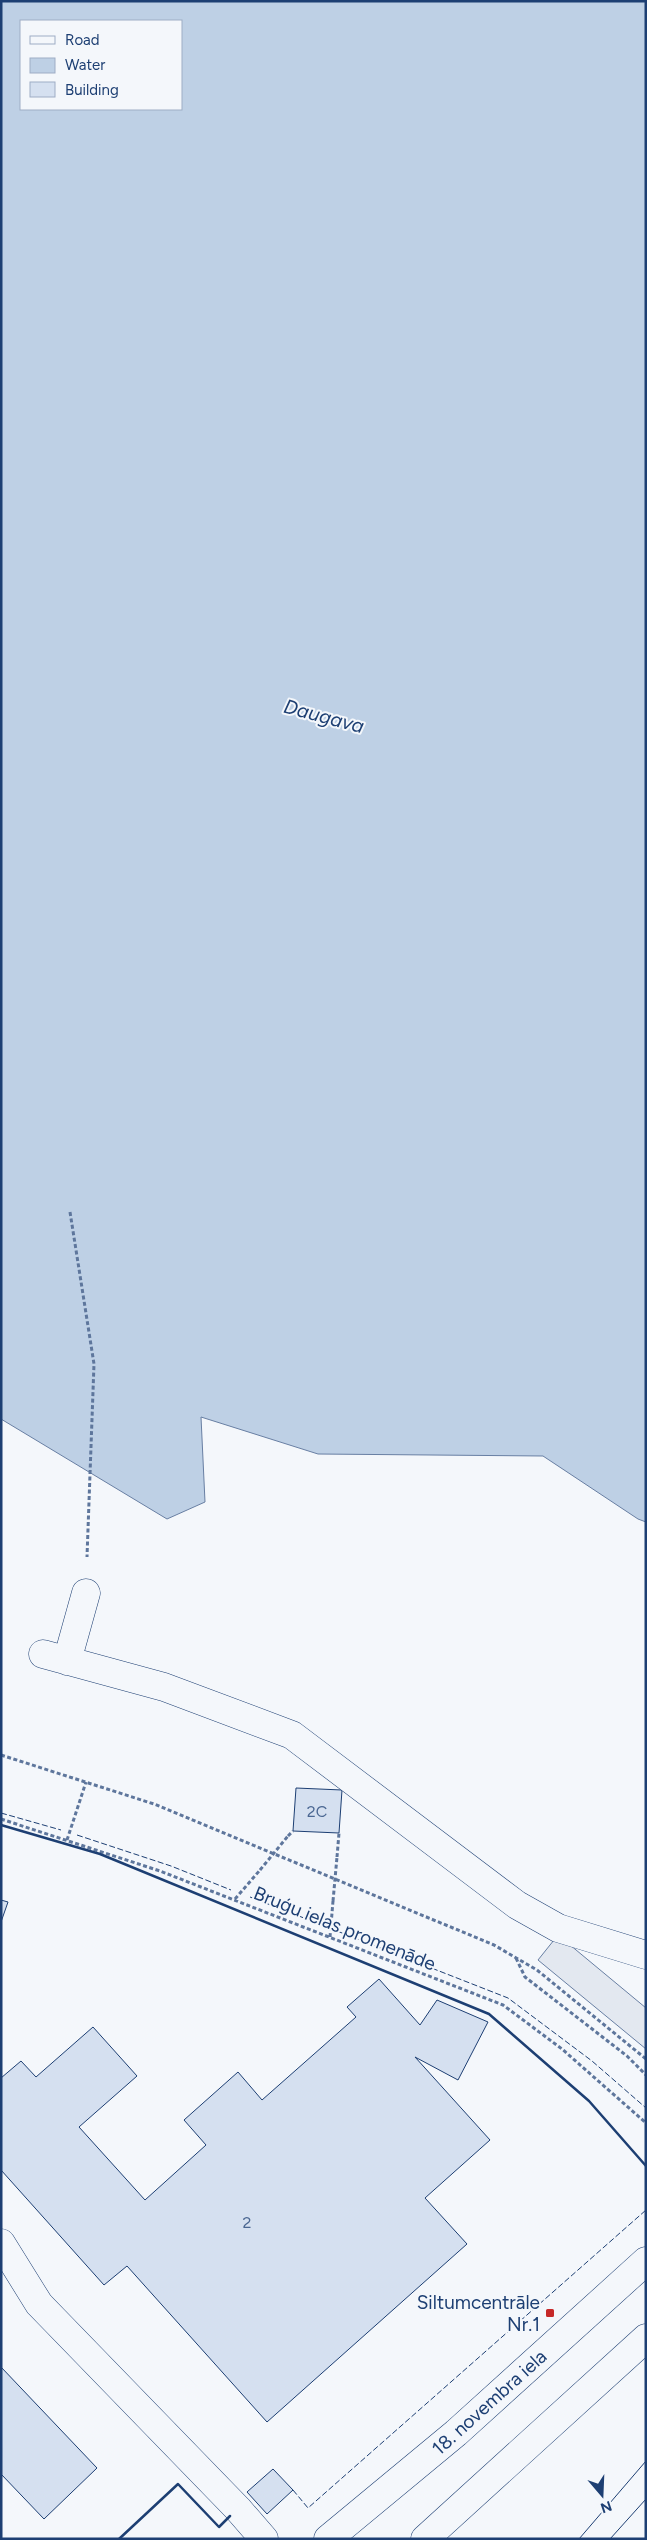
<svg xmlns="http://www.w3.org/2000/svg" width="647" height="2540" viewBox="0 0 647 2540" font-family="Figtree,sans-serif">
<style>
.parking{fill:#e3e8f0;stroke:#687fa3}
.water{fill:#bed0e5;stroke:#687fa3;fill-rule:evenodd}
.building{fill:#d5e0f0;stroke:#1d3f73}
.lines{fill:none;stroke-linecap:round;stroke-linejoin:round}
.minor-casing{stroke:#1d3f73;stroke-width:29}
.major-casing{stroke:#1d3f73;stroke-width:29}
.path{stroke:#5e769c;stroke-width:3;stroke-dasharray:4 2.5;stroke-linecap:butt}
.minor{stroke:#f4f7fb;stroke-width:28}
.major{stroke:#f4f7fb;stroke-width:28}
.tram{stroke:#1d3f73;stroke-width:1}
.path-bridge{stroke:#5e769c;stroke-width:3;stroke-dasharray:4 2.5;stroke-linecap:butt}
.fence{stroke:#1d3f73;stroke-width:1;stroke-dasharray:6 2.5;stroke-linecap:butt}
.wall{stroke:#1d3f73;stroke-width:2.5}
.poi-dot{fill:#c62828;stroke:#f4f7fb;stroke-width:2}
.labels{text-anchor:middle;stroke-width:4;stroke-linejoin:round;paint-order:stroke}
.number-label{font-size:16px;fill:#4b6792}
.street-label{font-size:19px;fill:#1d3f73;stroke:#f4f7fb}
.poi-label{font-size:19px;fill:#1d3f73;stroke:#f4f7fb;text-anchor:end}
.water-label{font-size:20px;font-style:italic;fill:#1d3f73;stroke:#f4f7fb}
</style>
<rect width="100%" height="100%" fill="#f4f7fb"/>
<!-- parking -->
<path class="parking" d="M558 1935 646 2008V2049L538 1960Z"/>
<!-- water -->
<path class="water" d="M1 1H646V1522L638 1519 543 1456 318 1454 201 1417 205 1502 167 1519 1 1419ZM21 21H181V109H21Z"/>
<!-- building -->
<path class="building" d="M296 1788 342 1790 339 1833 293 1831Z
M1 1900 8 1902 1 1922Z
M379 1979 420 2025 437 2000 488 2022 458 2080 415 2057 490 2140 425 2198 467 2244 267 2422 127 2266 104 2285 1 2170V2078L21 2061 36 2077 93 2027 137 2076 79 2127 145 2200 206 2145 184 2120 238 2072 262 2100 356 2017 347 2007Z
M1 2367 97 2468 44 2519 1 2474Z
M273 2469 293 2490 267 2514 247 2492Z"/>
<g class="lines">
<!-- minor casing -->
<g class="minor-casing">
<path id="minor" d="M43 1654 164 1687 292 1735 517 1905 558 1928 646 1955
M67 1661 86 1593
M1 2243 39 2304 238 2509 264 2539"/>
</g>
<!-- major casing -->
<g class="major-casing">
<path id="major" d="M328 2539 456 2433 646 2261
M425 2539 646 2338"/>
</g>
<!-- path -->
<path class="path" d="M70 1212 94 1364 87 1557
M1 1755 154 1804 494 1945 537 1970 646 2059
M1 1819 160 1871 503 2005 562 2049 646 2123
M288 1836 293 1831
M67 1840 86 1782
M337 1857 339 1833
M235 1899 260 1870
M330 1937 333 1901
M516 1958 525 1977 627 2056 646 2075"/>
<!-- minor -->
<use href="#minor" class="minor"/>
<!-- major -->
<use href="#major" class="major"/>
<!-- tram -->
<path class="tram" d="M579 2539 646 2461
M610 2539 646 2499"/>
<!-- path-bridge -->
<path class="path-bridge" d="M260 1870 288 1836
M333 1901 337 1857"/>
<!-- fence -->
<path class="fence" d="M1 1813 61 1830
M77 1835 171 1866 231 1890
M250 1897 322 1925
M337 1931 508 1998 592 2061 646 2108
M293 2490 308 2508 646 2210"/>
<!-- wall -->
<path class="wall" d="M1 1825 100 1854 489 2014 589 2101 646 2166
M119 2539 178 2484 219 2527 230 2516"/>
</g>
<!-- markers -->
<rect class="poi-dot" x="545" y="2308" width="10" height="10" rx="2.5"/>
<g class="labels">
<!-- number labels -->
<g class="number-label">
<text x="317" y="1817">2C</text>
<text x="247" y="2228">2</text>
</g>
<!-- street labels -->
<g class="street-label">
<text transform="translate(345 1928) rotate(22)" y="7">Bruģu ielas promenāde</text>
<text transform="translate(489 2402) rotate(-42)" y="7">18. novembra iela</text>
</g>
<!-- poi labels -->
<g class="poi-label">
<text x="540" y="2309">Siltumcentrāle<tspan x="540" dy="22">Nr.1</tspan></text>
</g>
<!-- water labels -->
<g class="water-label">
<text transform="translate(324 716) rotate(15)" y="7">Daugava</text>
</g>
</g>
<!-- border -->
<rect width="647" height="2540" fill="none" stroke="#1d3f73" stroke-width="5"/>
<!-- legend -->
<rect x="20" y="20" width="162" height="90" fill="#f4f7fb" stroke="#9eadc5"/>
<rect x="30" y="36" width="25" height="8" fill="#f4f7fb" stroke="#9eadc5"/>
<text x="65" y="45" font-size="15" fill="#1d3f73">Road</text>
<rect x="30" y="58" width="25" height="15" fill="#bed0e5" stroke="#9eadc5"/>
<text x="65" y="70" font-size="15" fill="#1d3f73">Water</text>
<rect x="30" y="82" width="25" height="15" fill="#d5e0f0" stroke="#9eadc5"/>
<text x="65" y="95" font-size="15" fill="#1d3f73">Building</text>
<!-- north arrow -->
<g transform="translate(602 2495) rotate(161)" stroke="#f4f7fb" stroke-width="4" paint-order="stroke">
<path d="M0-4L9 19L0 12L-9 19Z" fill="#1d3f73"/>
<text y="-8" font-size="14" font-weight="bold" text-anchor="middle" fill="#1d3f73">N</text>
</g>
</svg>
